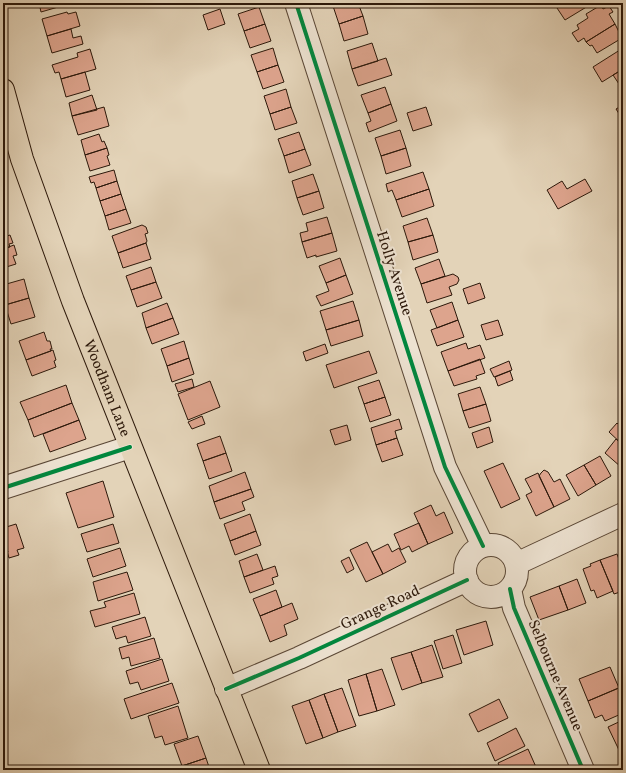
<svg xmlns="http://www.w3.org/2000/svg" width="626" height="773" viewBox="0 0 626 773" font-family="Vollkorn,serif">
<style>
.building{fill:#dda48d;stroke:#2c180a}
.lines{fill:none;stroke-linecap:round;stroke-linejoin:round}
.minor-casing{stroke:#5a4736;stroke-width:24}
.major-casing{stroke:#2c180a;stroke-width:24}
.minor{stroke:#ede2d1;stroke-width:22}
.major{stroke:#e3d3b8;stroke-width:22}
.cycleway-casing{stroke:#ede2d1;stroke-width:6}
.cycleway{stroke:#00873e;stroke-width:4}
.labels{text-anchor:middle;stroke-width:4;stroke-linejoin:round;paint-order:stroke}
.street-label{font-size:15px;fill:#2c180a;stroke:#ede2d1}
</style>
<rect width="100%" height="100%" fill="#e3d3b8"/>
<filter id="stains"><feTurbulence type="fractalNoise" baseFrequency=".005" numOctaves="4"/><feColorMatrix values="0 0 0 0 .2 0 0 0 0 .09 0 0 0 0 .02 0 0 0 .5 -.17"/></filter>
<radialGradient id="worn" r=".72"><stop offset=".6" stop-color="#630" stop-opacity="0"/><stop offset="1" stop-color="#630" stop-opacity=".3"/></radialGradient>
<!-- building -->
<path class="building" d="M39 3H65V5L41 12Z
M343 3H358L363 16 339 24 333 6Z
M558 3H593L565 20 555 5Z
M601 5 603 9 609 6 613 12 609 14 615 24 586 42 584 38 578 42 572 33 579 29 577 25 588 18 586 14Z
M259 7 265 24 244 31 238 14Z
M220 9 225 24 208 30 203 15Z
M67 12 68 14 76 12 80 26 47 36 42 19Z
M363 16 368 34 344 41 339 24Z
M265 24 271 41 250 48 244 31Z
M615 24 622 38 597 53 592 45 590 46 586 42Z
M71 29 73 38 81 36 83 44 52 53 47 36Z
M372 43 378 61 352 69 347 51Z
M273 48 278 65 257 72 251 55Z
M623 48V69L602 82 593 67Z
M90 49 96 69 61 79 59 72 55 73 52 65 78 57 77 53Z
M386 58 392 75 358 86 352 69Z
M278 65 284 82 263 89 257 72Z
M623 69V90L613 75Z
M85 72 90 90 66 97 61 79Z
M385 87 391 104 368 113 361 95Z
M286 89 291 107 270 114 264 96Z
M92 95 97 110 72 116 69 103Z
M391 104 397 121 369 132 366 123 371 121 368 113Z
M623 105V120L616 109Z
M104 107 109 126 78 135 72 116Z
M291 107 297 123 275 130 270 114Z
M426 107 432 125 413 131 407 113Z
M400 130 406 148 381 156 375 138Z
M299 132 305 149 284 156 278 139Z
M99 134 102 142 104 141 107 148 85 155 81 140Z
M107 148 109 155 107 156 110 165 90 171 85 155Z
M406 148 411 166 386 174 381 156Z
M305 149 311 165 289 173 284 156Z
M114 170 117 181 96 188 94 182 91 183 89 177Z
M423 172 429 189 396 200 392 190 388 192 386 184Z
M313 174 319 191 297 198 292 181Z
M585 179 592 191 558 209 547 190 562 181 567 189Z
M117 181 121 194 100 201 96 188Z
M429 189 434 206 402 217 396 200Z
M319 191 324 208 303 215 297 198Z
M121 194 126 209 105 216 100 201Z
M126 209 131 223 109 230 105 216Z
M327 217 332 233 302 242 300 233 308 231 306 223Z
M427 218 433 235 408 242 403 226Z
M142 225 146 227 148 233 145 234 147 241 146 243 118 253 112 236Z
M3 227H4L7 236 10 235 13 243 9 244 10 247 3 249Z
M332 233 337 251 316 257V255L307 258 302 242Z
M433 235 438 252 413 260 408 242Z
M146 243 151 259 123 268 118 253Z
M14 245 17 255 13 256 16 264 3 268V249Z
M340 258 346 275 326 283 319 266Z
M439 259 445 276 421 284 415 268Z
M151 267 156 282 131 290 126 276Z
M453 274 458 277 459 280 457 284 449 287 452 295 427 303 421 284Z
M346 275 353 294 321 306 316 296 329 291 326 283Z
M24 279 29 298 5 305 3 298V285Z
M156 282 162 298 137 307 131 290Z
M480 283 485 298 468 304 463 289Z
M29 298 35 317 11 324 5 305Z
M353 301 359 320 326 330 320 311Z
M452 302 458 320 437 328 430 310Z
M167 303 173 318 146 328 142 313Z
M173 318 179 334 152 344 146 328Z
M359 320 363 336 331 346 326 330Z
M458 320 464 337 437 346 431 330Z
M498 320 503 335 486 340 481 325Z
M44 332 47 341H50L52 349H50L51 351 26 360 19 341Z
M184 341 189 358 167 366 161 349Z
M466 343 468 349 480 345 485 358 448 371 441 352Z
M325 344 328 353 306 361 303 352Z
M53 350 56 360 54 361 56 367 32 376 26 360Z
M369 351 377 373 334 388 326 365Z
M189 358 194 374 172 382 167 366Z
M480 359 485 373 476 376 477 379 454 386 448 371Z
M509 361 512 370 494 377 490 369Z
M510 371 513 380 498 386 495 377Z
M192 379 194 387 178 392 175 384Z
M379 380 385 397 364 404 358 387Z
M210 381 220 407 188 420 178 394Z
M66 385 72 403 28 420 20 402Z
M480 387 486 404 463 411 458 394Z
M385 397 391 415 370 422 364 404Z
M72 403 79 420 34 437 28 420Z
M486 404 491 421 469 428 463 411Z
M202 416 205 424 192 429 188 422Z
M399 419 402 429 395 431 397 438 376 445 371 428Z
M79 420 86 439 50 452 43 434Z
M617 423 623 429V445L609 432Z
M347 425 351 440 335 445 330 430Z
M489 427 493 442 477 448 472 433Z
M220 436 226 453 203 461 197 444Z
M397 438 403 455 382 462 376 445Z
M616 439 623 445V465L621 467 605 453Z
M226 453 232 471 209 479 203 461Z
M600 456 611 476 596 485 584 465Z
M503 463 520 499 501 508 484 471Z
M584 465 596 485 578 496 566 475Z
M544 470 548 472 554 482 560 479 570 499 554 507 539 476 541 473Z
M245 472 251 489 214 502 209 486Z
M538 473 554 507 536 516 526 495 532 492 525 479Z
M103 481 114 517 78 528 66 493Z
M251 489 254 497 242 502 245 510 220 519 214 502Z
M431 505 436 516 444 512 453 533 428 544 414 513Z
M250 514 256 531 230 541 224 524Z
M419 523 428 544 412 552 409 546 401 550 394 534Z
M16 524 24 548 17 550 19 555 9 558 3 537V528Z
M113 524 119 543 87 552 81 534Z
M256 531 261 545 235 555 230 541Z
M3 537 8 552 3 554Z
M367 542 383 574 366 582 350 550Z
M388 544 392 552 399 548 406 562 383 574 372 552Z
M120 548 126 566 93 577 87 559Z
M257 554 263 570 244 577 239 561Z
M617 554 623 570V591L614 594 600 560Z
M349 557 354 569 347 573 341 561Z
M600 560 613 591 597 598 594 590 591 591 583 569 591 566 590 564Z
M275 566 278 576 272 578 274 584 250 593 244 577Z
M127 572 133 590 98 601 93 582Z
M577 579 586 603 568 610 559 586Z
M559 586 568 610 539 620 530 597Z
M276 590 282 607 260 616 253 599Z
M134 593 140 614 95 627 90 611 106 607 104 602Z
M292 603 298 619 284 625 287 635 270 642 260 616Z
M145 617 151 636 128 643 126 636 116 639 112 627Z
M486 621 493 645 464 655 456 630Z
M453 635 462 663 443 669 434 641Z
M154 638 160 658 131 666 129 657 122 659 119 648Z
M432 645 443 677 422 683 411 652Z
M411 652 422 683 402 690 391 658Z
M162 659 169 681 141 690 138 682 130 684 126 671Z
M610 667 619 688 588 701 579 679Z
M382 669 395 705 377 711 366 674Z
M366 674 377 711 359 716 348 680Z
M172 683 179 703 131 719 124 699Z
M623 686V707L619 709 621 714 605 721 602 715 595 718 588 701Z
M342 688 356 726 338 732 324 694Z
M324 694 338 732 323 738 309 700Z
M499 699 508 718 478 732 469 714Z
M309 700 323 738 306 744 292 706Z
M178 706 188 738 165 745 162 736 155 738 148 716Z
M623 720V746L618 748 608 727Z
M516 728 525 746 495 761 487 743Z
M198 736 206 758 182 766 174 744Z
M623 746V759L618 748Z
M528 749 536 767 531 770H501L498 763Z
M206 758 210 770H183L182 766Z"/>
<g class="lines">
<!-- minor casing -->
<g class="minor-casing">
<path id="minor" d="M296 3 445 467 483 546
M3 488 130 447
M465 571a26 26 0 1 1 52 0a26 26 0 1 1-52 0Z
M516 564 623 514
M510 589 514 608 583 770
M226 689 299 658 467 580"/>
</g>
<!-- major casing -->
<g class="major-casing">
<g id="major">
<path id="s1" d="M3 90 22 159 73 301 259 770"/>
</g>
</g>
<!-- minor -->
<use href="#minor" class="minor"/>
<!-- major -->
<use href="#major" class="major"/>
<!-- cycleway casing -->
<g class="cycleway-casing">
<path id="cycleway" d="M296 3 445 467 483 546
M3 488 130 447
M510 589 514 608 583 770
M226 689 299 658 467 580"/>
</g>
<!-- cycleway -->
<use href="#cycleway" class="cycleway"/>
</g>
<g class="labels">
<!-- street labels -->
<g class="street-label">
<text transform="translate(395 273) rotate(72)" y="5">Holly Avenue</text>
<text dy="5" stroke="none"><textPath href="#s1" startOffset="316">Woodham Lane</textPath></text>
<text transform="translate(380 607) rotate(-25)" y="5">Grange Road</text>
<text transform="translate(556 675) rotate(67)" y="5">Selbourne Avenue</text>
</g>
</g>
<!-- margin -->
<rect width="626" height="773" fill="none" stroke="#e3d3b8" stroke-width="16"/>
<rect x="4" y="4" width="618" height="765" fill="none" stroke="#2c180a" stroke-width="2"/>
<rect x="8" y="8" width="610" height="757" fill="none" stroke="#2c180a"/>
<rect width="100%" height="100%" filter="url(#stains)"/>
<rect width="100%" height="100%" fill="url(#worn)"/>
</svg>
